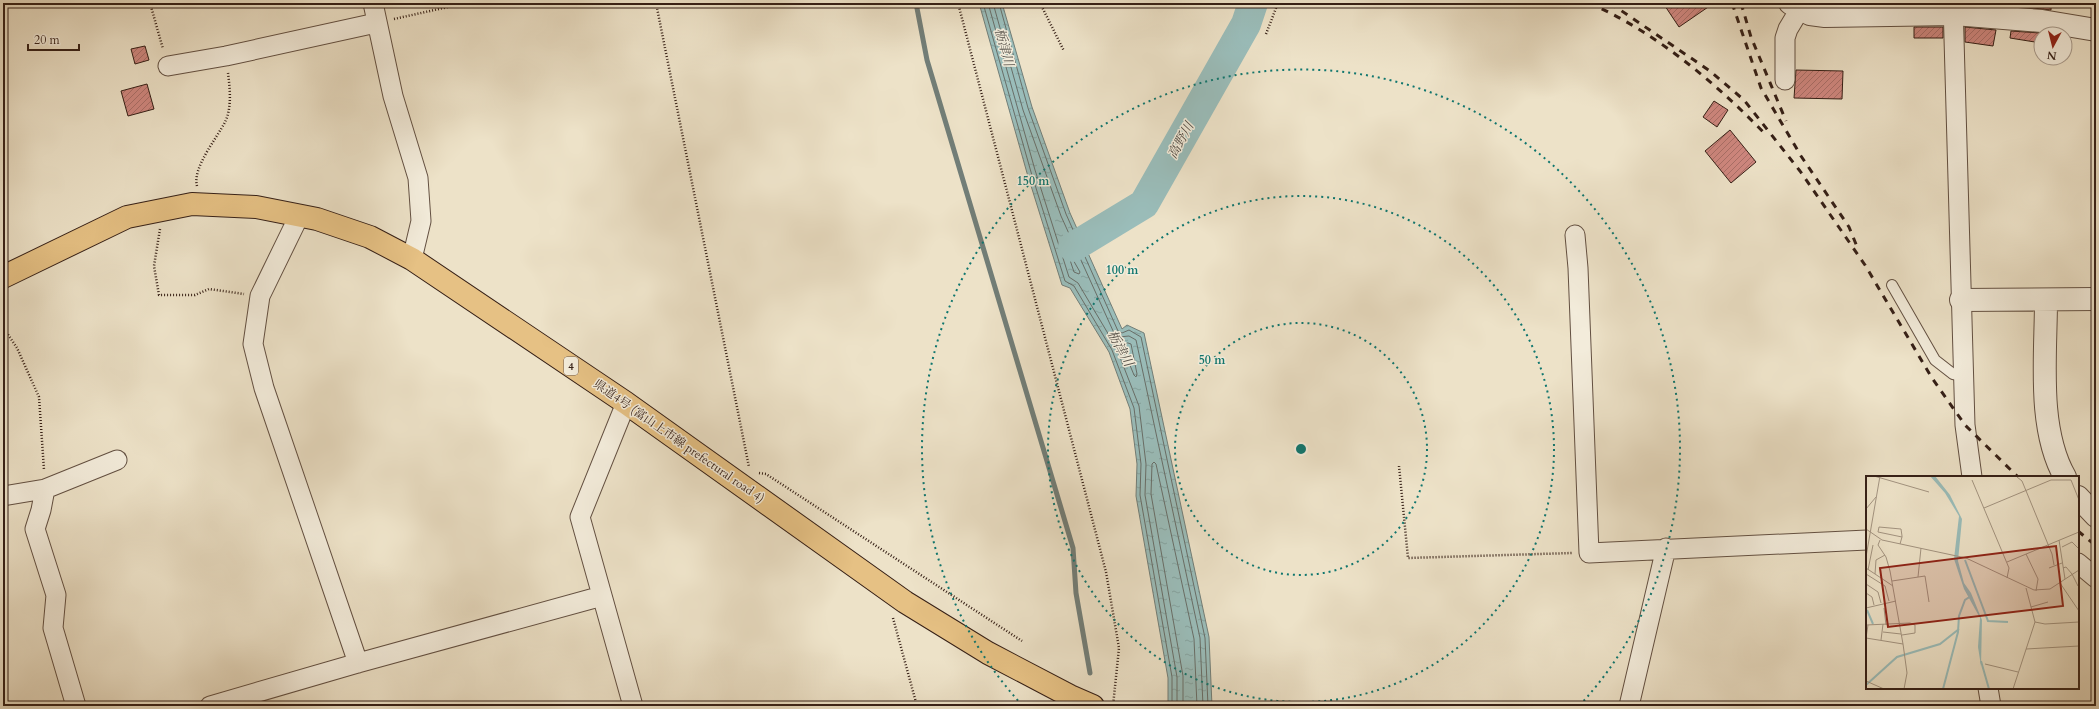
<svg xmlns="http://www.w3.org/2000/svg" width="2099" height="709" viewBox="0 0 2099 709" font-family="Cardo,'Noto Serif JP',serif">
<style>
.water{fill:url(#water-ripples);stroke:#727e78}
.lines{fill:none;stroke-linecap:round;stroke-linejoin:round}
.shore{stroke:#686e68;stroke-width:1}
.stream{stroke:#727e78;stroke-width:5}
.river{stroke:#9abdba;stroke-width:30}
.building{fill:url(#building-hatch);stroke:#351f16}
.service-casing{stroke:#635042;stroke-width:12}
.minor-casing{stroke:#635042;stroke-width:21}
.tertiary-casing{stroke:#635042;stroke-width:24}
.primary-casing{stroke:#351f16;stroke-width:24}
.path{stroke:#351f16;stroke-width:2.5;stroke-dasharray:1 2;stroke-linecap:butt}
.service{stroke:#f3ecdb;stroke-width:10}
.minor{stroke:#f3ecdb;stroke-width:19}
.tertiary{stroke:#f3ecdb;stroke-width:22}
.primary{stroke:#e6c184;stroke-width:22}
.rail{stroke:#351f16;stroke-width:3;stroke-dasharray:7 7;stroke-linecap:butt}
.ring{fill:none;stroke:#0f766e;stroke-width:2;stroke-dasharray:2 4}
.labels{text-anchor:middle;stroke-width:3;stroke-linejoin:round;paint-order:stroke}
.shield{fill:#f3ecdb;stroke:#6e5c51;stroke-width:1}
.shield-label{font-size:11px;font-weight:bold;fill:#351f16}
.street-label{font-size:12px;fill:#351f16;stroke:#f3ecdb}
.water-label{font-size:13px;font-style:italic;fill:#534e47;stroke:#f3ecdb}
.inset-river{fill:none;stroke:#9abdba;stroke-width:2}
.inset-road{fill:none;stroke:#a39481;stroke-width:1}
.view{fill:#8f2418;fill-opacity:0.15;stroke:#8f2418;stroke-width:2}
.inset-edge{fill:none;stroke:#351f16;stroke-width:2}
.centre{fill:#0f766e;stroke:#f3ecdb;stroke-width:2}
.ring-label{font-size:12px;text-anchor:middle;font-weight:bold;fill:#0f766e;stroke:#f3ecdb;stroke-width:3;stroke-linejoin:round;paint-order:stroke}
</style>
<defs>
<pattern id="water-ripples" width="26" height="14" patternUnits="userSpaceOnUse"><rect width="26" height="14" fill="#9abdba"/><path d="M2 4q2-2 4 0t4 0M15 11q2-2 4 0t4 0" fill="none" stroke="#85a29f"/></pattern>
<pattern id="building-hatch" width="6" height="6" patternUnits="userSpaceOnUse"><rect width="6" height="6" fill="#cf877f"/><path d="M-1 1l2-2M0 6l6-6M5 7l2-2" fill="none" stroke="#a96e67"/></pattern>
</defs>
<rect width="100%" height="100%" fill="#ede2c8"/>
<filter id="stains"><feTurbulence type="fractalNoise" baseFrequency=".005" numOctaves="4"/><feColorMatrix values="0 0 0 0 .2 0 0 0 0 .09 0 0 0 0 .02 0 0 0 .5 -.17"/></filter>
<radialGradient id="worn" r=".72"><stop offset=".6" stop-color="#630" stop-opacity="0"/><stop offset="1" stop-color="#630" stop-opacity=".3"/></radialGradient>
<!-- water -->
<path class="water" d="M979 3H1002L1032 107 1070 213 1122 329 1127 325 1144 333 1209 637 1212 706H1168V678L1136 496 1137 464 1130 409 1109 352 1070 288 1062 285 1027 173Z"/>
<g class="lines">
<!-- shore -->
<path class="shore" d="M983 3 1031 172 1065 281 1074 286 1112 350 1134 408 1141 464 1140 495 1172 677V706
M988 3 1035 170 1069 277 1078 283 1116 347 1139 406 1146 464 1145 495 1177 677V706
M993 3 1023 110 1061 216 1114 333 1119 337 1129 336 1136 340 1200 638 1203 706
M999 3 1028 108 1066 214 1118 331 1122 333 1129 330 1141 337 1205 638 1208 706
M1072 258 1080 272 1079 274 1074 272 1070 260Z
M1128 343 1131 344 1137 374 1136 377 1134 375 1122 346Z
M1183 706V676L1151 494 1152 464 1154 462 1156 464 1194 639 1197 706"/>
<!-- stream -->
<path class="stream" d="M916 3 927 60 1073 548 1076 593 1090 673"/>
<!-- river -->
<path class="river" d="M1073 247 1144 204 1246 24 1253 3"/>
</g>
<!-- building -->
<path class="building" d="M1663 3H1714L1679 27Z
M2014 3H2051V10L2014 6Z
M1914 27H1943V38H1914Z
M1965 27 1996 30 1993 46 1965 42Z
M2011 31 2040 33 2044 34H2041V43L2010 38Z
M145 46 149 60 135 64 131 49Z
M1796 70 1843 71 1842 99 1794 98Z
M147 84 154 109 128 116 121 91Z
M1714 101 1728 110 1717 127 1703 117Z
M1730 130 1756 162 1731 183 1705 151Z"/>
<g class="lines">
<!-- service casing -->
<g class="service-casing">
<path id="service" d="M1892 285 1935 360 1953 374 1964 376"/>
</g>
<!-- minor casing -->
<g class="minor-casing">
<path id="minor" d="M373 3 393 96 418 178 421 221 412 259
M1953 3 1965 425 1972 477
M168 66 226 56 376 23
M1785 80V38L1788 29 1800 9
M299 216 260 296 253 344 264 388 358 663
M1575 235 1578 268 1589 553 1867 540
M626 403 580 517 633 706
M45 489 41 510 35 529 56 595 53 628 76 706
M3 496 45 489 117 460
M2078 563 2096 578
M1988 688 1991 706
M210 706 358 663 602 596
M1629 706 1666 548"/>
</g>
<!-- tertiary casing -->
<g class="tertiary-casing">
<path id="tertiary" d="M1790 3 1810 14 1825 16 1954 14 2042 21 2096 30
M1961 300 2096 299
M2046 300C2046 355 2037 428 2065 477
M2078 497 2096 516"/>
</g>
<!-- primary casing -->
<g class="primary-casing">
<path id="primary" d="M3 277 127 217 192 204 256 207 317 219 370 237 412 259 626 403 905 602 988 653 1070 696 1093 706"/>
</g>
<!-- path -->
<path class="path" d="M150 3 163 49
M656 3 749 467
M958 3 1106 572 1119 648 1113 706
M1040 3 1064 51
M394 19 466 3
M1266 34 1278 3
M197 186C192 168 217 138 225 122 232 108 230 89 228 73
M160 229 154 266 159 295H195L209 289 244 294
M3 327 17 348 39 397 44 470
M1399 466 1408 558 1572 553
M759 473 766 474 1022 641
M893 618 917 706"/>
<!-- service -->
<use href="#service" class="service"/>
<!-- minor -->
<use href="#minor" class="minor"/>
<!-- tertiary -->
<use href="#tertiary" class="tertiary"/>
<!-- primary -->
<use href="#primary" class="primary"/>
<!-- rail -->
<path class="rail" d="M1589 3C1656 32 1717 84 1767 136
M1610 3 1710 71 1744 100 1800 171 1865 265 1932 378 1965 425 2018 477
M1732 3 1761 88 1801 156 1849 227 1858 249
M1741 3 1751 37 1786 121
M2078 531 2096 546"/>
</g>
<!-- distance rings -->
<g class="ring">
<circle cx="1301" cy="449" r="126"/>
<circle cx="1301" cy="449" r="253"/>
<path d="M1022 705A379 379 0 1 1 1580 705"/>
</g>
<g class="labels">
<!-- shield labels -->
<rect class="shield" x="564" y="357" width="14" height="18" rx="3"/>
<g class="shield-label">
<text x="571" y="370">4</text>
</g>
<!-- street labels -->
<g class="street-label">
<text transform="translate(679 441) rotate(35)" y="4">県道4号 (富山上市線 prefectural road 4)</text>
</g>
<!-- water labels -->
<g class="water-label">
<text transform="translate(1005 47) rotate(75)" y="5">栃津川</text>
<text transform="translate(1180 140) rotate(-61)" y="5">高野川</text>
<text transform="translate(1121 348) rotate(61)" y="5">栃津川</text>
</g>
</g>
<!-- overview -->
<g transform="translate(1866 476)">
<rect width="213" height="213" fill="#ede2c8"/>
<path d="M64 0H69L84 19 96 43 92 85 98 107 105 117 116 144 115 190 112 171 114 142 98 113 88 83 93 40 79 17Z" fill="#9abdba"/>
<path class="inset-river" d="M99 84 122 145 142 146M1 134 7 148M115 185 123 213M0 209 31 181 74 168 93 153M77 213 92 156 93 140 99 124 105 120"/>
<path class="inset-road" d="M8 0 63 16M151 1 156 5 186 78 188 89M106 4 143 92 141 102M118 32 185 4H205L213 24M0 33 10 21M0 53 16 64 100 82 168 114 184 113 213 94M14 64 12 69 20 81 24 95 37 168 41 197 38 213M193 64 199 103M34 68 36 61V60L35 53 13 51 12 56 36 61M196 71 206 66 213 73M160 78 172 103 170 115M0 81 14 0M141 86 213 56M0 92 27 110M183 92 196 87M197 92 200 91 206 98 212 110M2 94 7 69M0 98 19 110 23 125M9 98 10 84 19 79M52 101 55 72M26 105 59 100 63 126M194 107 213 135M0 108 12 116 15 127M0 117 6 121 8 129M165 131 182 126M0 132 30 125M18 132 20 149M169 146 179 148 213 146M0 149 44 147 49 149V157L36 159M17 156 35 158M0 162 37 168M0 162 2 149M15 164 17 148M160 173 213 170M119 188 152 196M0 205 18 213M147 213 169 146 160 112"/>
<path class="view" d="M190 70 197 130 22 151 14 92Z"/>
<rect width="213" height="213" class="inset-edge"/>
</g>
<circle cx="1301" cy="449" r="6" class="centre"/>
<g class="ring-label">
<text x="1033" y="185">150 m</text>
<text x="1122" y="274">100 m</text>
<text x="1212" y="364">50 m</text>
</g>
<!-- margin -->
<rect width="2099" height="709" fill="none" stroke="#ede2c8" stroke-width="16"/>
<rect x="4" y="4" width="2091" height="701" fill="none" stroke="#351f16" stroke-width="2"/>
<rect x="8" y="8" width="2083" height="693" fill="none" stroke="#351f16"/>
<!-- north arrow -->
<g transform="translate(2053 46) rotate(187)"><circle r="19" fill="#f3ecdb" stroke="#a79a8c"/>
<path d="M0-3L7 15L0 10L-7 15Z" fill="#8f2418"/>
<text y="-6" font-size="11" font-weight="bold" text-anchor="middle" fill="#351f16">N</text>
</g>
<!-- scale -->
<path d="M28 44v6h51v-6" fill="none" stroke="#351f16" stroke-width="2"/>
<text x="34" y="44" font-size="12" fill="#351f16" stroke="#f3ecdb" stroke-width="3" paint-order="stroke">20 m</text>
<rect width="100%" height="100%" filter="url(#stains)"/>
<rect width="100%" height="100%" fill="url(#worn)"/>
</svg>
